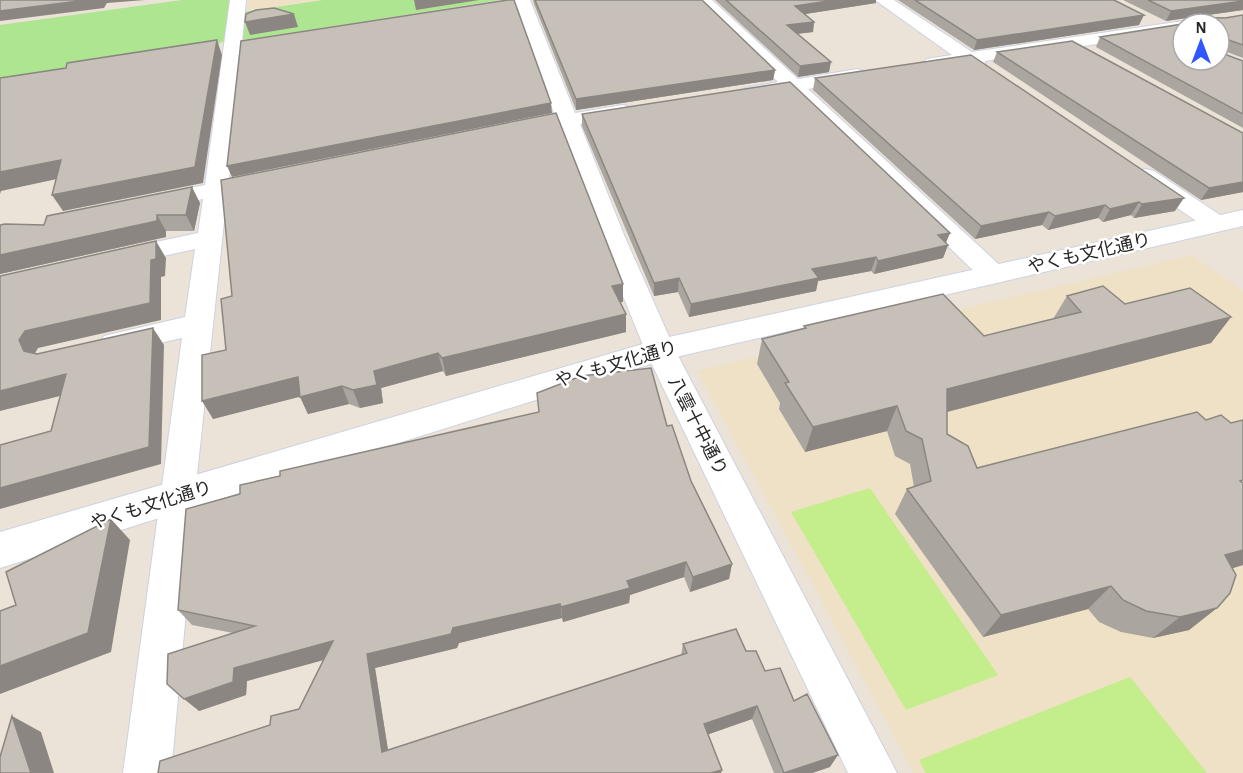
<svg xmlns="http://www.w3.org/2000/svg" width="1243" height="773" viewBox="0 0 1243 773" font-family="'Alegreya Sans','Noto Sans JP',sans-serif">
<style>
.education{fill:#eee1c5}
.green{fill:#ade590}
.pitch{fill:#c4ed8b}
.lines{fill:none;stroke-linecap:round;stroke-linejoin:round}
.street-casing{stroke:#cdd1e2;stroke-width:2}
.secondary-casing{stroke:#cdd1e2;stroke-width:2}
.street{fill:#fff;fill-rule:evenodd}
.secondary{fill:#fff;fill-rule:evenodd}
.wall{fill:#aaa59e}
.shaded-wall{fill:#8b8681}
.building{fill:#c6c0b8;stroke:#8b8681;stroke-width:1.5}
.labels{text-anchor:middle;stroke-width:5;stroke-linejoin:round;paint-order:stroke}
.street-label{font-size:18px;fill:#272727;stroke:#fff}
</style>
<rect width="100%" height="100%" fill="#ebe3d7"/>
<!-- education -->
<path class="education" d="M249 0H320L248 10Z
M1192 255 1243 291V773H914L697 371Z"/>
<!-- green -->
<path class="green" d="M182 0H230L229 14 323 0H501L250 39 226 40 216 45 0 78V25Z"/>
<!-- pitch -->
<path class="pitch" d="M870 488 998 675 906 710 791 512Z
M1130 677 1207 773H926L919 760Z"/>
<g class="lines">
<!-- street casing -->
<g class="street-casing">
<path id="street" d="M230 0H246L229 180 264 173 272 175 276 180 272 185 227 194 197 475 195 516 171 773H123L182 338 115 353 104 350 100 343 104 336 185 317 195 249 118 266 109 264 105 258 109 252 198 233 203 199 154 209 145 207 142 202 145 197 205 185Z
M514 0H530L575 113 623 105 630 107 633 111 630 115 580 124 624 235 675 350 897 773H848L645 350 598 235 560 128 518 134 511 132 507 128 511 124 555 116Z
M695 0H712L798 79 857 69 864 71 867 75 864 79 808 89 1004 269 1008 275 1004 281 994 283 984 281 789 92 752 98 745 96 742 92 745 88 778 82Z
M875 0H894L972 52 1183 21 1190 24H1183V31L985 61 984 67C975 69 973 65 965 64 953 61 940 70 926 67L924 63 926 59 952 55Z
M1146 169 1154 171 1226 219 1229 224 1226 229 1217 231 1208 229 1138 181 1134 176 1138 171Z"/>
</g>
<!-- secondary casing -->
<g class="secondary-casing">
<path id="secondary" d="M1243 210V226L663 360 0 568V532L660 339Z"/>
</g>
<!-- street -->
<use href="#street" class="street"/>
<!-- secondary -->
<use href="#secondary" class="secondary"/>
</g>
<!-- wall -->
<path class="wall" d="M533 0H702L775 70 773 80 576 110 534 4Z
M715 0H876V3L804 14 814 22 813 32 797 34 829 72 798 77Z
M898 0H1114L1139 25 974 50Z
M1123 0H1243V10L1194 17 1225 18 1243 15V58L1222 50 1220 53 1243 61V128L1096 47 1100 37 1187 24 1190 17 1166 21Z
M997 52 1243 192 1201 200 993 62Z
M815 78 1175 211 1134 218 1131 215 1103 222 1098 218 1048 230 1042 225 975 239 813 90Z
M582 114 950 233 946 243 948 245 943 258 874 274 871 271 818 281 816 291 689 317 678 292 654 296 582 126Z
M200 203 194 231H166V237L0 274V225H44Z
M1067 296 1231 317 1211 343 947 412V434L977 468 1243 565 1232 568 1217 608 1189 630 1153 638 1121 632 1099 622 1088 609 983 637 895 514 907 489 914 487 910 464 895 456 887 431 805 452 779 409 780 403 757 364 762 339 803 329 804 326 984 336 1053 319Z
M620 302 626 332 446 376 443 371 381 388 383 403 360 408 349 404 308 414 300 396 213 419 202 355 623 302Z
M667 426 691 481 732 564 729 579 690 592 684 577 630 595 629 603 563 622 562 618 459 643 457 648 375 668 388 750 681 655 683 644 746 651 794 701 830 767 812 773H774L752 719 708 734 158 773 270 725 299 709 323 660 247 681 246 695 199 711 233 633 192 625 178 610Z"/>
<!-- shaded-wall -->
<path class="shaded-wall" d="M87 0H145L107 3 104 8 0 21V11Z
M414 0H479L416 10Z
M835 0H876V3L793 16 795 6Z
M1243 1V10L1166 21 1171 11Z
M294 14 298 27 250 35 245 22Z
M1144 15 1139 25 974 50 977 40Z
M814 22 813 32 786 35 787 25Z
M217 40 222 55 203 183 63 211 52 195Z
M831 62 829 72 798 77 800 66Z
M775 70 773 80 576 110V99Z
M551 103 552 113 232 177 227 166Z
M61 160 71 176 1 191 0 194V172Z
M1243 182V192L1201 200 1209 188Z
M192 187 200 203 194 231 186 215Z
M1184 198 1175 211 1134 218 1142 204Z
M1139 202 1131 215 1103 222 1110 209Z
M1105 205 1098 218 1048 230 1055 216Z
M1049 212 1042 225 975 239 981 226Z
M157 215 166 231V237L0 274V255Z
M950 233 944 246 938 235Z
M156 241 166 258 165 276 161 277V320L38 348 33 357 24 351 19 340 25 331 151 260Z
M948 245 943 258 874 274 878 261Z
M876 257 871 271 818 281 816 291 689 317 691 304 812 269Z
M679 278 678 292 654 296V283Z
M623 284V302L612 304V286Z
M626 314V332L446 376 442 358Z
M1231 317 1211 343 935 415 947 389Z
M153 328 164 345 161 464 0 509V488Z
M438 353 443 371 381 388 383 403 360 408 353 390 374 371Z
M66 374 80 391 0 411V391Z
M298 377 307 395 213 419 202 401Z
M342 386 349 404 308 414 300 397Z
M897 406 887 431 805 452 813 427Z
M111 519 130 540 111 652 0 694V666Z
M1243 550V565L1198 579 1225 555Z
M686 562 684 577 630 595 629 603 563 622 561 607 627 581Z
M732 564 729 579 690 592 693 577Z
M1111 586 1088 609 983 637 1001 615Z
M560 604 562 618 459 643 457 648 375 668 390 763 382 752 367 654 453 628Z
M1217 608 1189 630 1153 638 1180 617Z
M333 641 342 655 247 681 246 695 199 711 184 699 234 668Z
M757 706 752 719 701 737 704 724Z
M12 716 41 732 54 773H31Z
M838 755 830 767 812 773H786Z
M722 770 721 773H711Z"/>
<!-- building -->
<path class="building" d="M0 0H87L0 11Z
M508 0H514L551 103 227 166 241 41Z
M535 0H702L775 70 576 99Z
M726 0H835L795 6 814 22 787 25 831 62 800 66Z
M915 0H1114L1144 15 977 40Z
M1148 0H1243V1L1171 11Z
M274 8 294 14 245 22 246 14 256 10Z
M1243 15V45L1226 39 1223 41V48H1219V24H1185L1189 23 1191 17 1225 18Z
M1183 24V60H1219V52L1243 61V114L1100 37Z
M217 40 195 167 52 195 61 160 0 172V78L66 68 67 63Z
M1072 41 1243 133V182L1209 188 997 52Z
M971 55 1184 198 1142 204 1139 202 1110 209 1105 205 1055 216 1049 212 981 226 815 78Z
M790 82 950 233 938 235 948 245 878 261 876 257 812 269 819 278 691 304 679 278 654 283 582 114Z
M556 113 623 284 612 286 626 314 442 358 438 353 374 371 377 385 353 390 342 386 300 397 298 377 202 401V355L226 350 221 299 232 296 221 180Z
M192 187 186 215H157V221L0 255V225L5 224 44 225 47 216Z
M156 241V259L151 260 150 303 25 331 19 340 24 351 37 354 153 328 149 447 0 488V445L51 431 66 374 0 391V276Z
M1103 286 1125 304 1190 288 1231 317 947 389V434L968 446 977 468 1197 412 1206 420 1221 415 1231 423 1243 420V480L1240 481 1243 483V550L1225 555 1236 575 1230 593 1217 608 1180 617 1146 611 1123 600 1111 586 1001 615 907 489 931 481 922 439 906 431 897 406 813 427 785 383 789 382 762 339 806 328 804 326 943 294 984 336 1081 312 1067 296Z
M651 368 667 426 672 425 691 481 732 564 693 577 686 562 627 581 630 588 561 607 560 604 453 628 451 634 367 654 382 752 687 653 683 644 736 629 746 651H756L765 671 780 668 794 701 807 694 838 755 784 773 757 706 704 724 722 770 711 773H158L160 761 270 725 271 716 299 709 333 641 234 668 233 682 184 699 167 684 168 654 255 626 178 610 186 509 240 494V485L280 476V471L539 412 537 393 581 376Z
M111 519 88 633 0 666V611L16 605 6 572Z
M12 716 31 773H0V757Z"/>
<g class="labels">
<!-- street labels -->
<g class="street-label">
<text transform="translate(1089 253) rotate(-13)" y="6">やくも文化通り</text>
<text transform="translate(616 364) rotate(-16)" y="6">やくも文化通り</text>
<text transform="translate(698 426) rotate(63)" y="6">八雲十中通り</text>
<text transform="translate(151 505) rotate(-17)" y="6">やくも文化通り</text>
</g>
</g>
<!-- north arrow -->
<g transform="translate(1201 42)"><circle r="28" fill="#ffffff" stroke="#a9a9a9" stroke-width="1.5"/>
<path d="M0-4.5L10 22L0 15L-10 22Z" fill="#3057ff"/>
<text y="-9" font-size="16" font-weight="bold" text-anchor="middle" fill="#272727">N</text>
</g>
</svg>
